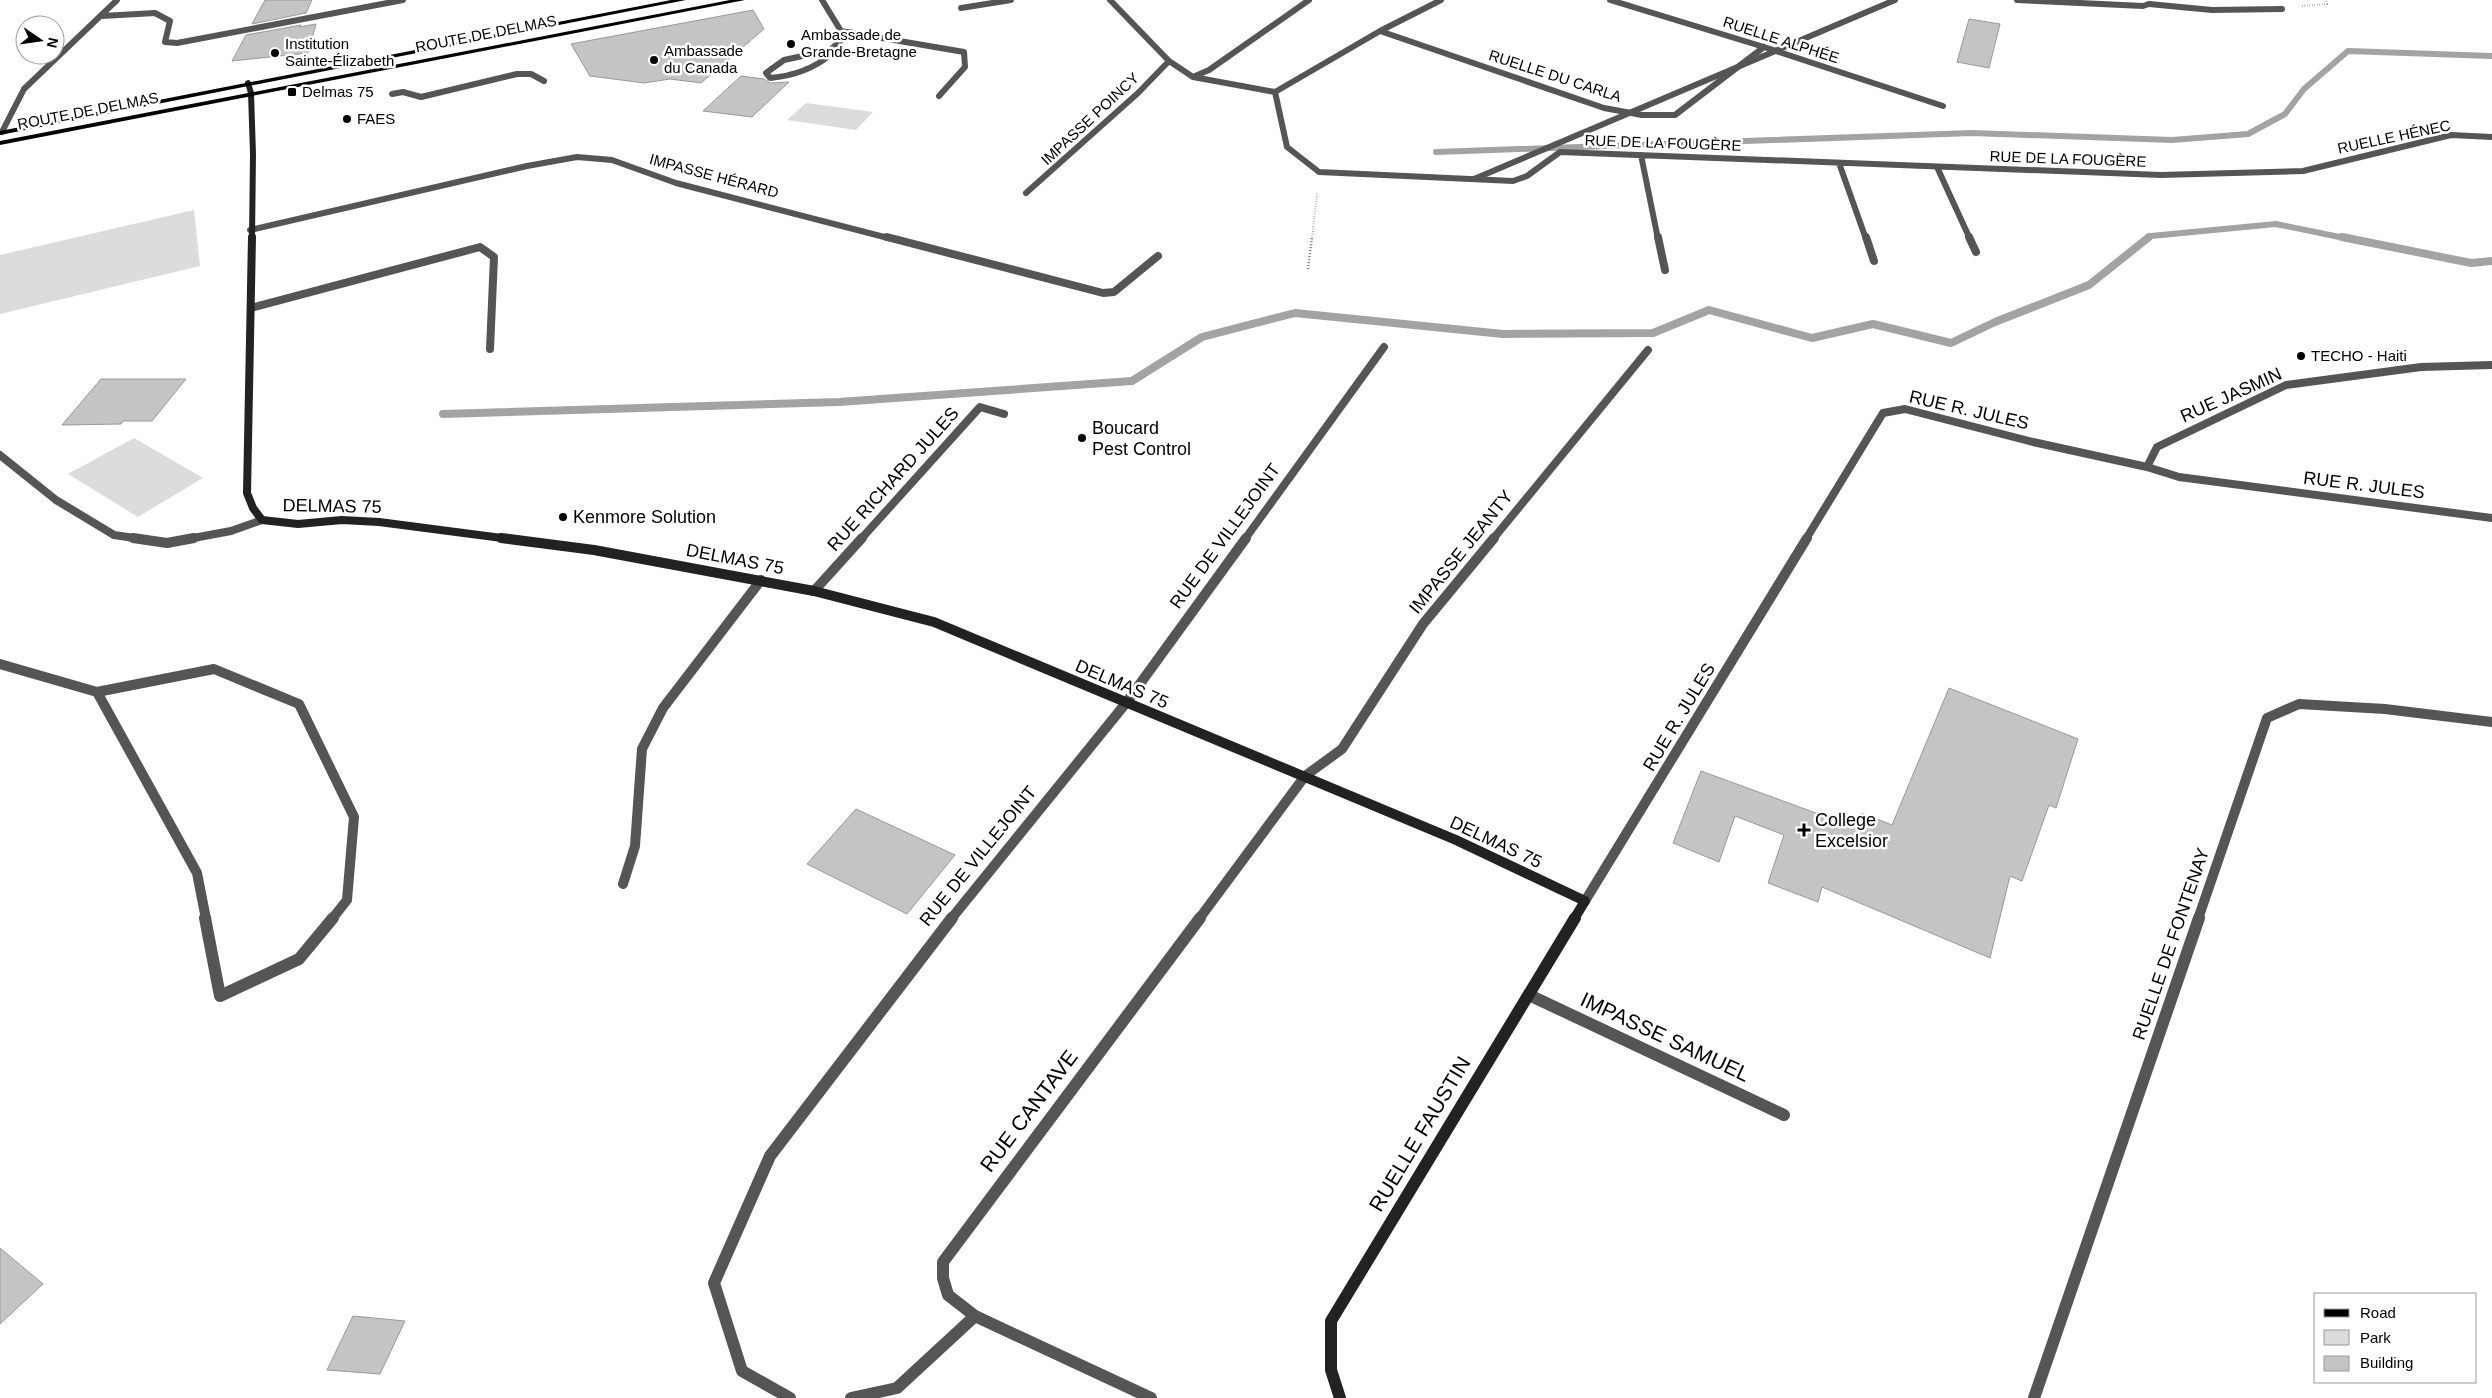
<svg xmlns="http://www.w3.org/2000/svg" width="2492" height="1398" viewBox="0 0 2492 1398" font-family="Arial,sans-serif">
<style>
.green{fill:#dcdcdc}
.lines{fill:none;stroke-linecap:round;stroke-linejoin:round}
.stream-far1{stroke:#a3a3a3;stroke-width:6}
.stream{stroke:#a3a3a3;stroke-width:8}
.building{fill:#c4c4c4;stroke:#999}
.path-far1{stroke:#777;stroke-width:2;stroke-dasharray:0.5 2;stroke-linecap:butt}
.path{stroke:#777;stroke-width:2.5;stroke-dasharray:1 2;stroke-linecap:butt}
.lane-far3{stroke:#555;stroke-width:6}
.lane-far2{stroke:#555;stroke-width:8}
.lane-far1{stroke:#555;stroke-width:10}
.lane{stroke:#555;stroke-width:12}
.street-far3{stroke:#555;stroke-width:6}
.street-far2{stroke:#555;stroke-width:8}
.street-far1{stroke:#555;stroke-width:10}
.street{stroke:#555;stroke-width:12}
.secondary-far3{stroke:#222;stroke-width:6}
.secondary-far2{stroke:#222;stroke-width:8}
.secondary-far1{stroke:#222;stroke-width:10}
.secondary{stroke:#222;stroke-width:12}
.primary{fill:#000;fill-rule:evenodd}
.poi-dot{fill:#000;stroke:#fff;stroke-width:2}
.labels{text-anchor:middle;stroke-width:5;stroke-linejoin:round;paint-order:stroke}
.far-street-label{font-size:15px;fill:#000;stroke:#fff}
.far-poi-label{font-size:15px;fill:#000;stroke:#fff;text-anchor:start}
.street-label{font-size:18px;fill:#000;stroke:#fff}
.poi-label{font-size:18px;fill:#000;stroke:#fff;text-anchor:start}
.near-street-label{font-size:21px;fill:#000;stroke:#fff}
</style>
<rect width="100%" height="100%" fill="#fff"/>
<!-- green -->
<path class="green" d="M806 103 873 112 856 130 787 120Z
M194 210 200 266 0 314V255Z
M134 438 203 478 138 517 68 474Z"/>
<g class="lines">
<!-- stream-far1 -->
<path class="stream-far1" d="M1436 152 1972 133 2172 140 2248 134 2285 114 2304 89 2348 51 2492 56
M2148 239 2151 236 2276 224 2349 239"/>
<!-- stream -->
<path class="stream" d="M2342 237 2471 263 2492 261
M443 414 839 402 1132 381 1202 337 1295 313 1503 334 1653 333 1709 310 1812 338 1873 324 1951 343 1995 322 2089 285 2149 237"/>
</g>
<!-- building -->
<path class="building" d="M265 0H312L306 13 252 24Z
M753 10 764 29 701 83 670 79 644 83 590 76 571 44Z
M1969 19 2000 24 1989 68 1957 62Z
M316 24 308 53 232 61 246 35 301 25 299 27Z
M741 76 764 79 770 83 789 82 752 117 703 111Z
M101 379H186L152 421H123L121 424 62 425Z
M1949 688 2078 739 2056 808 2049 805 2022 881 2010 876 1990 958 1822 887 1818 902 1768 883 1784 835 1735 816 1719 862 1673 843 1701 771 1857 828 1862 813 1892 825Z
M856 809 955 855 907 914 807 864Z
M0 1248 43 1284 0 1324Z
M353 1316 405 1321 380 1374 327 1370Z"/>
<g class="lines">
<!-- path-far1 -->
<path class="path-far1" d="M2302 6 2327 4 2326 0
M1312 239 1317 193"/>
<!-- path -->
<path class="path" d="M1308 269 1312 237"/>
<!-- lane-far3 -->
<path class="lane-far3" d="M822 0 841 31 964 52 965 67 939 96
M2149 4 2212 10 2282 9
M830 50V55C812 70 793 76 770 78L766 73 784 60Z
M830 50 851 32
M392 94 403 92 421 97 517 74H531L544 81
M1474 179 1895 0"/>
<!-- lane-far2 -->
<path class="lane-far2" d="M251 308 480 247 494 257 490 349"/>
<!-- lane-far1 -->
<path class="lane-far1" d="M623 884 635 846 642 749 663 708 761 580"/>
<!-- lane -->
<path class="lane" d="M1529 995 1784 1115"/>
<!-- street-far3 -->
<path class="street-far3" d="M1110 0 1169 61 1193 77 1275 92
M1441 0 1380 31 1275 92 1287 147 1319 172 1513 181 1527 176 1560 152 2161 175 2303 171 2451 135 2492 137
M1610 0 1764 47 1943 106
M2017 0 2143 6 2149 4
M961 8 1011 0
M102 16 155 13 170 21 165 42 177 43 403 0
M1380 31 1604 108 1642 115H1675L1764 47
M1193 77 1209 70 1309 0
M2 132 24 89 117 0
M1641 155 1658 239
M1839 163 1866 239
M1937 167 1970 239
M1026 193 1138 93 1169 61
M250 230 527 166 577 157 612 160 676 183 892 239"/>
<!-- street-far2 -->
<path class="street-far2" d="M887 237 1103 293 1114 292 1158 256
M1658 237 1665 270
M1866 237 1874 261
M1969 237 1976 252
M0 455 56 500 114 535 141 539
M2147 467 2157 447 2286 385 2421 367 2492 365
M188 539 231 531 262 520
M861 539 980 407 1004 414
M1245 539 1384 347
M1493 539 1648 350
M1806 539 1883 413 1905 409 2033 442 2147 467 2179 477 2492 518"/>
<!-- street-far1 -->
<path class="street-far1" d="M133 538 167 543 194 538
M814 591 862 538
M0 664 97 692
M1585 901 1807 538
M206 919 197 873 97 692 214 669 299 704 354 817 347 900 332 919
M951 919 1126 703 1246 538
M1199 919 1305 776 1342 749 1423 624 1494 538
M2198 919 2267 718 2299 704 2385 709 2492 722"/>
<!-- street -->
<path class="street" d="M205 918 220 996 299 959 333 918
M790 1398 742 1371 714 1283 770 1156 952 918
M851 1398 897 1388 975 1316
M1151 1398 975 1316 948 1295 943 1278V1262L1200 918
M2034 1398 2199 918"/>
<!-- secondary-far3 -->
<path class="secondary-far3" d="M248 83 251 93 253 154 252 239"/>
<!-- secondary-far2 -->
<path class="secondary-far2" d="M252 237 247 493 253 508 262 520 298 524 342 520 379 522 510 539"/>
<!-- secondary-far1 -->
<path class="secondary-far1" d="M501 538 594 550 814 591 934 622 1456 840 1585 901 1574 919"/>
<!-- secondary -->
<path class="secondary" d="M1340 1398 1331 1370V1321L1575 918"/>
<!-- primary -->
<path class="primary" d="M671 0H686L0 135V131Z
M730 0H745L0 145V141Z"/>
</g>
<!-- markers -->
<g class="poi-dot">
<circle cx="791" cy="44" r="5"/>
<circle cx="275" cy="53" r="5"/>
<circle cx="654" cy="60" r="5"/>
<rect x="287" y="87" width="10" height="10" rx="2.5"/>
<circle cx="347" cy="119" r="5"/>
<circle cx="2301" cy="356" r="5"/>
<circle cx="1082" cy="438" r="5"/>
<circle cx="563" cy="517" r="5"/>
<path d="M1801.5 822.5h5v5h5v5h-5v5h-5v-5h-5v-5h5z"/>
</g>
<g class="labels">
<!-- far-street labels -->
<g class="far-street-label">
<text transform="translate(486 34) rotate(-11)" y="5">ROUTE DE DELMAS</text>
<text transform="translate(1781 40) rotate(18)" y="5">RUELLE ALPHÉE</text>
<text transform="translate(1555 76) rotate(18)" y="5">RUELLE DU CARLA</text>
<text transform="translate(88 111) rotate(-11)" y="5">ROUTE DE DELMAS</text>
<text transform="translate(1090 119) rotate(-43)" y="5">IMPASSE POINCY</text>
<text transform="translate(2394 137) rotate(-12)" y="5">RUELLE HÉNEC</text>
<text transform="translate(1663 143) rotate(2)" y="5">RUE DE LA FOUGÈRE</text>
<text transform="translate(2068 159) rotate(2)" y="5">RUE DE LA FOUGÈRE</text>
<text transform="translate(714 176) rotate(15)" y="5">IMPASSE HÉRARD</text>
</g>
<!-- far-poi labels -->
<g class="far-poi-label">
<text x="801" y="40">Ambassade de<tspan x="801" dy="17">Grande-Bretagne</tspan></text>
<text x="285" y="49">Institution<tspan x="285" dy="17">Sainte-Élizabeth</tspan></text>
<text x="664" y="56">Ambassade<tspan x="664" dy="17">du Canada</tspan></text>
<text x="302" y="97">Delmas 75</text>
<text x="357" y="124">FAES</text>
<text x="2311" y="361">TECHO - Haiti</text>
</g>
<!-- street labels -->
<g class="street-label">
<text transform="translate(2231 395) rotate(-24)" y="6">RUE JASMIN</text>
<text transform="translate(1969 410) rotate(13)" y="6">RUE R. JULES</text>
<text transform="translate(893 479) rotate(-48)" y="6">RUE RICHARD JULES</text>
<text transform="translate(2364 485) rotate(7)" y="6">RUE R. JULES</text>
<text transform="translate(332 506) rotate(1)" y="6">DELMAS 75</text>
<text transform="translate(1225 536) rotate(-54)" y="6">RUE DE VILLEJOINT</text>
<text transform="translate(1461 552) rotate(-51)" y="6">IMPASSE JEANTY</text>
<text transform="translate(735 559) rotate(11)" y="6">DELMAS 75</text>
<text transform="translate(1122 684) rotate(23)" y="6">DELMAS 75</text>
<text transform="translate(1679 717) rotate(-59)" y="6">RUE R. JULES</text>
<text transform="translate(1496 842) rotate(25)" y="6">DELMAS 75</text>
<text transform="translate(978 856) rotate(-51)" y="6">RUE DE VILLEJOINT</text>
<text transform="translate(2171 944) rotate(-71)" y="6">RUELLE DE FONTENAY</text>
</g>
<!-- poi labels -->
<g class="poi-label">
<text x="1092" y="434">Boucard<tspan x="1092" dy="21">Pest Control</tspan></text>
<text x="573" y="523">Kenmore Solution</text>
<text x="1815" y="826">College<tspan x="1815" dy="21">Excelsior</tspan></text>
</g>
<!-- near-street labels -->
<g class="near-street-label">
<text transform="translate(1665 1037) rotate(25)" y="7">IMPASSE SAMUEL</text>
<text transform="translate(1029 1111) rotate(-53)" y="7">RUE CANTAVE</text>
<text transform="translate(1420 1134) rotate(-59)" y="7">RUELLE FAUSTIN</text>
</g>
</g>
<!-- legend -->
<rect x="2314" y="1293" width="162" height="90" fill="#ffffff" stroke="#999999"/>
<rect x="2324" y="1309" width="25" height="8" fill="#000000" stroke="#999999"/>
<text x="2360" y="1318" font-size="15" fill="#000000">Road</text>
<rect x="2324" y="1330" width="25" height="15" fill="#dcdcdc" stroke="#999999"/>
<text x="2360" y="1343" font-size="15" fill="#000000">Park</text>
<rect x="2324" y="1356" width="25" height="15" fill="#c4c4c4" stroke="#999999"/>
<text x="2360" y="1368" font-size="15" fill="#000000">Building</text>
<!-- north arrow -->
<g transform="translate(40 40) rotate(103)"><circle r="24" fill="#ffffff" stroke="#999999"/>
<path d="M0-4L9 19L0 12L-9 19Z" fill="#000000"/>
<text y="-8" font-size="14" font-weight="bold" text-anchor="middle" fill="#000000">N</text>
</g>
</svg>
